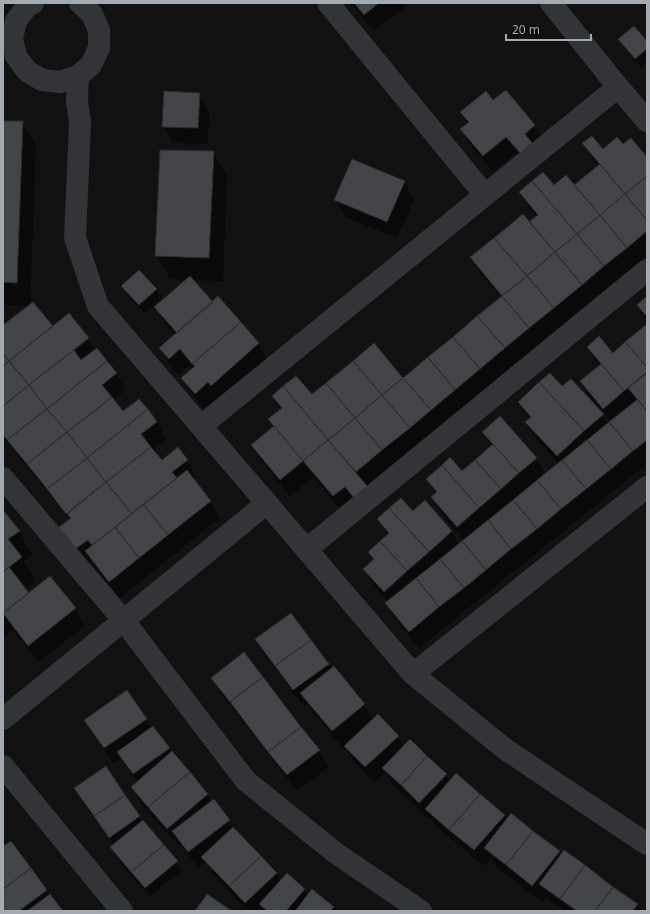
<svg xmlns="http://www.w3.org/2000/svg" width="650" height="914" viewBox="0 0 650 914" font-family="'Noto Sans',sans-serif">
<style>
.shadow{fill:#0007;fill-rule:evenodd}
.building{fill:#434447;stroke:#2b2c2e}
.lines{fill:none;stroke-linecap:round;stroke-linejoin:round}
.minor{stroke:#333437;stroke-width:22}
</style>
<rect width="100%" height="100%" fill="#111112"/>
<!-- shadow -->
<path class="shadow" d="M351 3H410L374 31Z
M619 39 647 42V61L640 67 624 47Z
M506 91 534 126 544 142 530 169 516 153 493 172 471 146 462 129 468 124 462 112 493 101Z
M199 94 209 111 208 144 173 143 163 126Z
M3 122H22L36 146 30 305 52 328 69 315 88 339 95 350 116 373 126 390 113 400 123 413 157 422 166 439 153 450 162 461 187 460 196 477 193 480 210 502 220 518 120 598 96 568 92 561 86 565 69 545 70 520 3 438V327L29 306 3 305Z
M584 144 603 151 623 146 647 159V256L367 488 343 512 313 477 290 496 262 462 252 445 274 427 269 419 281 410 273 396H312L403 379 501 298 481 274 472 258 529 224 537 217 530 209 520 192 554 186H574L598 167 593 160Z
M213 152 227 176 223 281 192 280 213 303 218 298 259 344 268 361 205 410 192 394 183 378 193 369 190 365 179 375 170 364 161 348 175 335 165 324 155 307 187 280 170 279 156 255Z
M404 182 414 199 397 238 345 217 336 200Z
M139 271 157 290 161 298 144 313 127 295 122 286Z
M647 298V321L638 306Z
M647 325V464L419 648 396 620 386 603 388 602 374 585 364 569 374 560 369 552 388 536 378 519 413 513 425 502 452 532 459 545 464 540 442 514 432 497 436 494 427 479 462 472 492 446 483 432 536 458 545 475 559 464 536 439 526 422 529 420 519 403 562 387 596 407 597 406 591 398 581 382 599 366 588 347 613 354ZM603 412 611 422 608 424 602 413Z
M3 511 19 531 32 555 24 561 35 581 25 589 29 594 50 578 75 609 85 626 38 662 13 630 3 637Z
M256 640 328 664 331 669 333 668 364 705 373 720 398 737 404 747 446 774 450 781 504 815 507 820 559 852 561 856 565 852 637 905 641 911H564L550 901 547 896 542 902 494 865 491 858 484 866 435 825 431 817 429 819 393 785 386 773 375 783 355 763 345 745 342 747 311 710 308 703 304 707 266 656Z
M212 678 319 751 329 767 297 791 222 695Z
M146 719 151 728 208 795 212 802 229 820 233 828 277 874 281 881 304 890 308 896 333 907 335 911H248L212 873 206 862 198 868 180 843 178 845 141 804 132 787 138 782 128 769 122 758 114 764 95 736 86 720Z
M106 768 142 821 177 862 182 870 150 896 143 887 142 888 121 864 111 847 113 845 85 805 76 788Z
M10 842 49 895 62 911H3V847Z"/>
<!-- building -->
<path class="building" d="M354 3H379L364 15Z
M634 26 647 41V49L635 59 618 39Z
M506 90 535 125 525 134 532 143 520 153 506 137 483 156 460 129 469 122 460 112 486 91 493 100Z
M164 91 200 93 198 128 162 127Z
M3 121H23L17 283 3 282Z
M592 136 603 149 617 137 623 144 631 138 647 157V176L625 194 582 143Z
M160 150 214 151 209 258 155 256Z
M352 159 405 181 387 222 334 200Z
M600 164 625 194 600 215 574 185Z
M543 172 554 185 566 175 600 215 577 234 532 181Z
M647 176V220L625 194Z
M532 181 577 234 555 252 529 222 538 215 519 192Z
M625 194 647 220V231L627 248 600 215Z
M523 214 555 252 527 276 494 238Z
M600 215 627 248 604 266 577 234Z
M577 234 604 266 582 285 555 252Z
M494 238 527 276 502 296 470 257Z
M555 252 582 285 554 308 527 276Z
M139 270 157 289 139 305 121 286Z
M190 276 213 302 177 333 154 307Z
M527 276 554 308 529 328 502 296Z
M218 296 241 322 192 364 180 349 169 359 159 348Z
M502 296 529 328 505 348 477 316Z
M647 296V317L637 305Z
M33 302 53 326 9 361 3 353V325Z
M69 313 89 338 29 385 9 361Z
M477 316 505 348 480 369 453 337Z
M241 322 259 343 211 386 208 382 195 394 181 378 195 366 192 364Z
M647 324V367L625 342Z
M599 336 613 353 625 342 647 367V372L624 391 587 347Z
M453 337 480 369 455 390 428 357Z
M374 343 403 378 382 395 353 361Z
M97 348 107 361 47 409 29 385 74 350 81 360Z
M3 353 9 361 3 366Z
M428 357 455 390 431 410 403 378Z
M9 361 29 385 3 406V366Z
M107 361 117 373 102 385 112 397 67 432 47 409Z
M353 361 382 395 355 418 326 383Z
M601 364 624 391 603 409 580 381Z
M550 373 562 386 571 379 604 414 584 431 539 382Z
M647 373V411L628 388Z
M296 376 312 394 326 383 355 418 328 440 283 386Z
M403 378 431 410 410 428 382 395Z
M539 382 584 431 557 456 525 422 531 417 518 402Z
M29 385 47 409 7 440 3 435V406Z
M283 386 328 440 303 461 268 419 282 408 272 396Z
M382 395 410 428 382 450 355 418Z
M112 397 123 411 139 399 148 409 87 458 67 432Z
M638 399 647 411V440L633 451 609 422Z
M47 409 67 432 27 464 7 440Z
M148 409 157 422 141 434 151 447 106 482 87 458Z
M500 416 537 458 519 473 482 432Z
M355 418 382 450 356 472 328 440Z
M609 422 633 451 611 469 587 440Z
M274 426 303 461 280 480 251 445Z
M67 432 87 458 47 489 27 464Z
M328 440 368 487 355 499 345 487 333 496 303 461Z
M587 440 611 469 586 489 562 460Z
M493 444 519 473 501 489 475 460Z
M151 447 162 460 178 447 188 460 172 472 177 478 132 514 106 482Z
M450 457 462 471 475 460 501 489 479 508 442 465Z
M87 458 106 482 66 514 47 489Z
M562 460 586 489 561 509 537 480Z
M442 465 479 508 457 527 431 497 437 492 426 479Z
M187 470 211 501 168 535 143 504Z
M537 480 561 509 537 529 513 500Z
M106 482 132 514 92 545 88 540 75 549 58 528 71 518 67 514Z
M401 498 413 511 425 500 452 531 429 552 389 508Z
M513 500 537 529 511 549 488 520Z
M143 504 168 535 139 558 115 527Z
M389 508 429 552 407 571 380 541 389 533 377 519Z
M3 510 20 531 8 539 22 557 3 572Z
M488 520 511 549 486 570 462 541Z
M115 527 139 558 109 582 85 551Z
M380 541 407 571 384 592 363 569 374 559 368 552Z
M462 541 486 570 464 588 440 559Z
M440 559 464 588 439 607 416 578Z
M9 567 29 593 3 613V572Z
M50 576 76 608 28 646 3 613Z
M416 578 439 607 409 632 385 603Z
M291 613 311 640 275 666 255 639Z
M311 640 329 664 293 690 275 666Z
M244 652 263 677 230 702 211 678Z
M334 666 365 704 332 731 300 693Z
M263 677 301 727 268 752 230 702Z
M127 690 147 719 104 748 84 720Z
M378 714 399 736 365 767 344 746Z
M153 726 170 748 133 774 117 752Z
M301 727 320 750 287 775 268 752Z
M410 739 427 756 401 785 382 768Z
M172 751 190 772 148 807 131 787Z
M427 756 447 774 419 803 401 785Z
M106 766 125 795 94 816 74 788Z
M190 772 208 794 167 829 148 807Z
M456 773 480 794 449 830 425 809Z
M480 794 505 815 474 850 449 830Z
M125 795 140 816 109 838 94 816Z
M214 799 230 820 188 852 172 831Z
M511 813 533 831 506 865 484 848Z
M143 820 164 845 131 872 110 847Z
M233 827 261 856 229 886 201 857Z
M533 831 560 851 532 886 506 865Z
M11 841 31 868 3 889V846Z
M164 845 178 861 145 888 131 872Z
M564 850 585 865 560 899 539 884Z
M261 856 277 873 245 903 229 886Z
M585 865 613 887 595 911H577L560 899Z
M31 868 47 890 19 911H3V889Z
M287 873 305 889 286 911H267L259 904Z
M613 887 638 904 633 911H595Z
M312 889 334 907 330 911H295Z
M50 894 63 911H27Z
M207 894 232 911H195Z"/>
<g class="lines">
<!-- minor -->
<path class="minor" d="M33 3 27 6 16 21 12 38 16 56 27 71 42 80 60 82 78 76 91 65 99 48V30L92 14 80 3
M328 3 485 195
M551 3 618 87 647 121
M78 76 77 101 80 123 75 238 98 306 413 674 505 749 647 844
M201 426 618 87
M3 478 124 621 246 781 337 854 421 911
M307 549 647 270
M413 674 647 487
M3 719 267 503
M3 766 122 911"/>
</g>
<!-- border -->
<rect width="650" height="914" fill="none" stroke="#a4aab1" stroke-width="8"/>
<!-- scale -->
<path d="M506 34v6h85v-6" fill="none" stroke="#a4aab1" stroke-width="2"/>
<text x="512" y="34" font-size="12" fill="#a4aab1" stroke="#0c0c0d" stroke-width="3" paint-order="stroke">20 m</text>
</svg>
